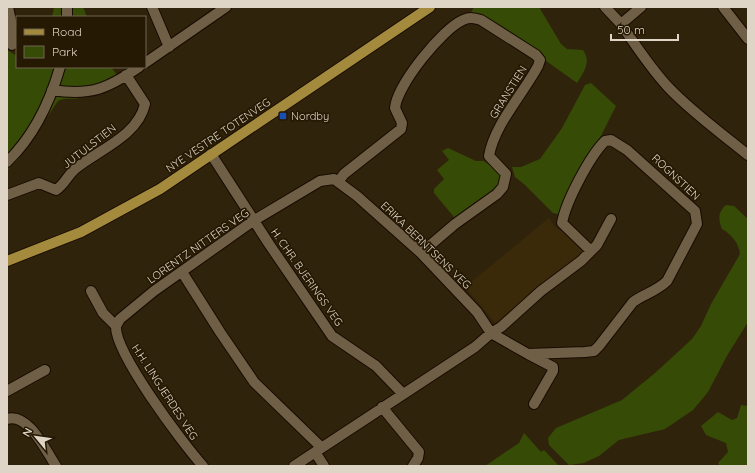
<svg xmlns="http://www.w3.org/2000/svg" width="755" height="473" viewBox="0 0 755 473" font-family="Quicksand,sans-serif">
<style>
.built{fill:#3b2a0a}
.green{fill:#364b06}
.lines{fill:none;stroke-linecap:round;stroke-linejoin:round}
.minor-casing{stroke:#180b00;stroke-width:12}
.major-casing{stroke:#180b00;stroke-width:12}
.minor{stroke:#6f5f46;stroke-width:10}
.major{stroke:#a38a3d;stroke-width:10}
.transit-dot{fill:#1a4fb4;stroke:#261903;stroke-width:1.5}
.labels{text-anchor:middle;stroke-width:3.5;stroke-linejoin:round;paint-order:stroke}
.street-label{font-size:11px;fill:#ded5c7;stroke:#261903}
.poi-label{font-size:11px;fill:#ded5c7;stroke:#261903;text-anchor:start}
</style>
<rect width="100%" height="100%" fill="#30230b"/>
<!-- built -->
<path class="built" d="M549 218 554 226 571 235 585 252 498 326 465 287Z"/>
<!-- green -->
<path class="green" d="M54 7H83L87 17H52Z
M474 7H539L561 44 567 49 583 50C592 62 583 73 577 83L535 53 514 40 467 20Z
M7 50 17 56V67H111L117 75C106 83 92 95 79 98 71 100 66 97 58 101L18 160 7 170Z
M591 83 616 106 561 215 553 213 525 185 515 177 512 167H521L540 159 562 128 585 85Z
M448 148 476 161H484L501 173 499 188 461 218 454 217 434 193V189L444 179 437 170 449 160 442 151Z
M726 205 734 206 748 219V322L728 354 708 392 693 410 665 429 619 440 599 456 584 463 569 465 549 445 548 438 556 428 622 400 655 373 692 339 701 326 711 304 740 254C739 243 731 234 722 229 718 219 718 212 726 205Z
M741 405 748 406V466H720L718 463 728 452 726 443 706 435 701 426 718 412 732 420 737 418Z
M524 433 541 452 544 450 559 466H485L519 443Z"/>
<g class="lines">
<!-- minor casing -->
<g class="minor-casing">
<path id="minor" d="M8 7 12 26V45
M67 7V17
M152 7 169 47
M605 7 621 24
M641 7 621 24C636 46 651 69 669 88 693 113 721 133 748 155
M723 7 748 39
M145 63 226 7
M52 90C91 96 107 89 139 67
M211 154 269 244 332 336 376 366 403 394
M7 162C34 136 50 102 60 67
M338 182 344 174 401 129 402 123 395 108C397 85 442 29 463 20 470 17 474 18 481 20L536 55 540 60 538 66C523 94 494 125 489 156L506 174 503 187 497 194 455 224 421 253
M7 195 39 183 56 190C64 185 68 175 75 169 98 150 138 136 145 104L126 75
M591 251 597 245 611 219
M182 272 220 332 254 382 321 447
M91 291 103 313 116 326 120 319 154 291 253 221 320 181 334 179 357 196 421 253 477 312 491 333 528 354 585 352 594 351 599 346 633 302C644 294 657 291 667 281L697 224 695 211 627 150 611 140 605 141C590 156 566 201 562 223L591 251 581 261 541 291 501 327 491 333 475 347 294 466
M116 326C114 352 183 444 203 466
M528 354 553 367V371L534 404
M7 391 45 370
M382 407 419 452 418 458 413 466
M7 419C28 412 46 451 56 466
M315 452 324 466"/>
</g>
<!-- major casing -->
<g class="major-casing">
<path id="major" d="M7 261 81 232 160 189 430 7"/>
</g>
<!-- minor -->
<use href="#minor" class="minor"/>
<!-- major -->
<use href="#major" class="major"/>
</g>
<!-- markers -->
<rect class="transit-dot" x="279" y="112" width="8" height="8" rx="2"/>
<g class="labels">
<!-- street labels -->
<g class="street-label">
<text transform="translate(508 92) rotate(-58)" y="4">GRANSTIEN</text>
<text transform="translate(218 135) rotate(-34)" y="4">NYE VESTRE TOTENVEG</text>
<text transform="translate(89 146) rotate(-38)" y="4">JUTULSTIEN</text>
<text transform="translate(676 177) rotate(43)" y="4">ROGNSTIEN</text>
<text transform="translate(426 245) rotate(44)" y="4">ERIKA BERNTSENS VEG</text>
<text transform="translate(198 246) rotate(-35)" y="4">LORENTZ NITTERS VEG</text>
<text transform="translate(307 277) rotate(55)" y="4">H. CHR. BJERINGS VEG</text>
<text transform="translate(165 392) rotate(57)" y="4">H.H. LINGJERDES VEG</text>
</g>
<!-- poi labels -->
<g class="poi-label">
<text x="291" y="120">Nordby</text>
</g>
</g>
<!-- border -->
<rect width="755" height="473" fill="none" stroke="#ded5c7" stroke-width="16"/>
<!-- legend -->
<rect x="16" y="16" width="130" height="52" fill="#261903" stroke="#706451"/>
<rect x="24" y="29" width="20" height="6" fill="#a38a3d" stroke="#706451"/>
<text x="52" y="36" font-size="12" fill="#ded5c7">Road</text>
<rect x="24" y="46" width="20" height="12" fill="#364b06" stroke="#706451"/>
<text x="52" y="56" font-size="12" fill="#ded5c7">Park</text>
<!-- north arrow -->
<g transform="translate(36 437) rotate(299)" stroke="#261903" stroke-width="3" paint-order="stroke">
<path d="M0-3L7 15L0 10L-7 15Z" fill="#ded5c7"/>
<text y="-6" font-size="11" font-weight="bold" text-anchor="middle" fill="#ded5c7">N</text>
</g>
<!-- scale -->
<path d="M611 34v6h67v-6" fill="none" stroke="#ded5c7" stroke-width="2"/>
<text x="617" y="34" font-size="12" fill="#ded5c7" stroke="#261903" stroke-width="3" paint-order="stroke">50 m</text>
</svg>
